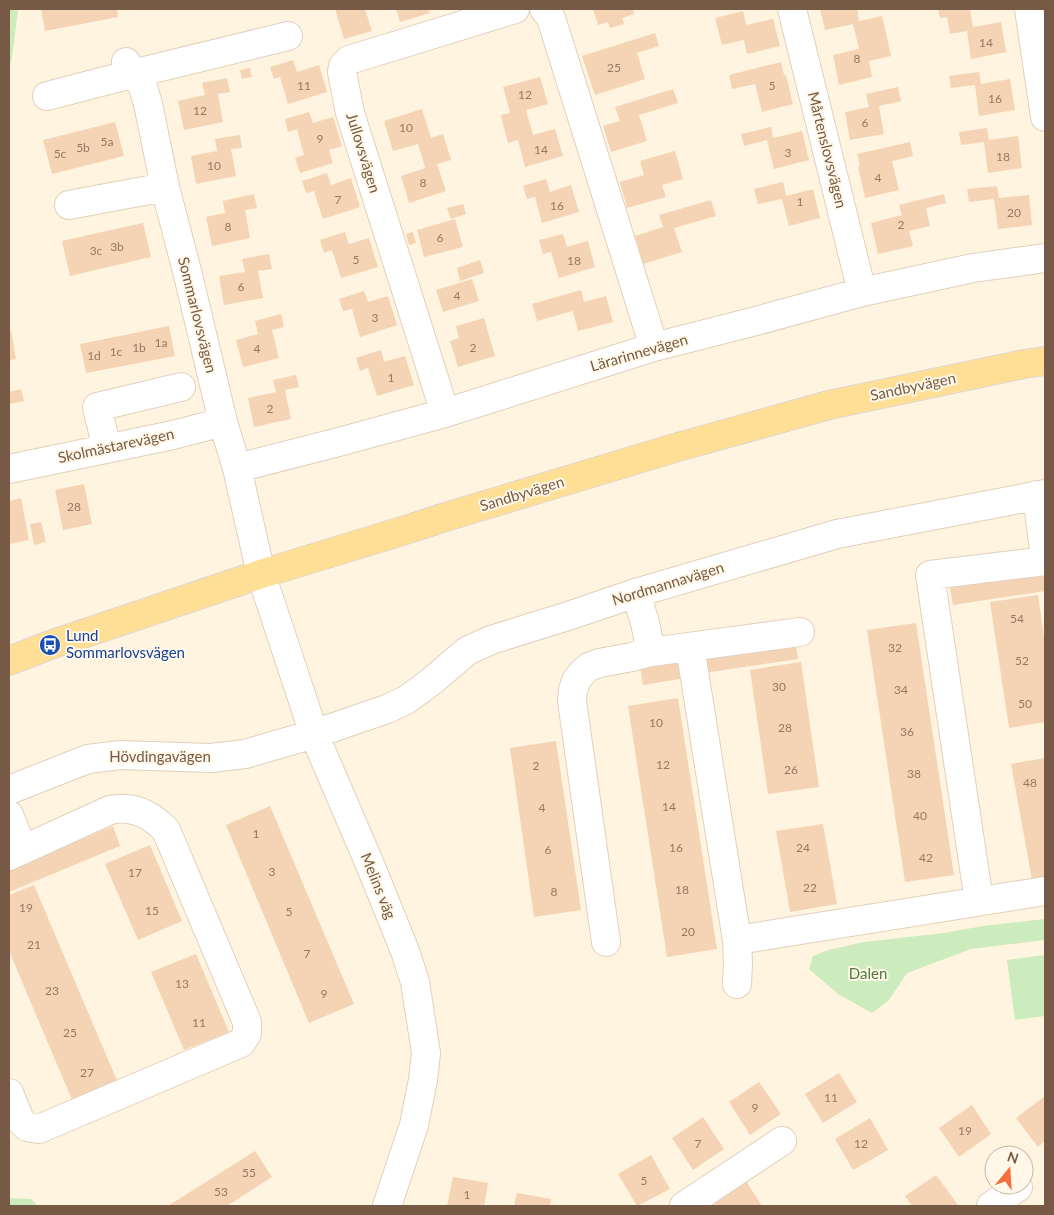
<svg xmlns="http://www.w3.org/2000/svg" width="1054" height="1215" viewBox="0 0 1054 1215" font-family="Lato,sans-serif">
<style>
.green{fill:#cdecbd}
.building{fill:#f5d3b5}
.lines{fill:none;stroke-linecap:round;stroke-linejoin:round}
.minor-casing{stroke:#e2d0bb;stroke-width:30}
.major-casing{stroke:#ded7d2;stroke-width:30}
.minor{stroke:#fff;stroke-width:28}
.major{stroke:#ffdf95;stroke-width:28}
.labels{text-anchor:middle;stroke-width:4;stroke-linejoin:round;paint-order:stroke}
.number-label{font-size:12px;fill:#967861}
.street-label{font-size:15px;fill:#765a45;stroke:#fff7e7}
.transit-label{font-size:15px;fill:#164399;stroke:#fff7e7;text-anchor:start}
.park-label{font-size:15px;fill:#4c7d3c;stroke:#fff7e7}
</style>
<rect width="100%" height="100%" fill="#fef4df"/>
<!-- green -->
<path class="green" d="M9 9H18L12 58 9 68Z
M1045 919V940L971 949 907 973 889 1000 872 1013 838 994 809 969 813 956 828 950 864 942 944 933 983 926Z
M1045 955V1016L1015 1020 1007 960Z
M9 1198 31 1199 38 1206H9Z"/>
<!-- building -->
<path class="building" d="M41 9H117L118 17 45 31Z
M335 9H365L372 31 344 39Z
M396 9H428L430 13 400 22Z
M593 9H633L634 14 622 18 624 24 610 28 608 22 598 25Z
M820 9H857L859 21 882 16 891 56 869 61 872 77 839 85 833 55 859 49 853 24 825 30Z
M938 9H970L973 27 1001 22 1006 52 971 59 967 31 950 34 947 17 940 18Z
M743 11 746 25 773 19 780 46 747 54 744 40 722 45 715 18Z
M655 33 659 46 637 53 645 79 595 95 582 56Z
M293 60 297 72 319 65 327 92 288 104 280 77 274 79 270 67Z
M781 62 784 75H786L793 104 762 112 755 84 732 89 729 75Z
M250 68 252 77 242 79 240 70Z
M979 72 981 84 1010 79 1015 110 979 116 975 85 951 88 949 76Z
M540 77 548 104 526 110 533 135 555 129 563 156 525 167 518 140 508 143 504 128 501 115 510 113 503 87Z
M227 78 230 92 218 94 223 122 184 130 178 101 205 95 202 83Z
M898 87 901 101 879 106 884 134 850 140 845 112 869 107 866 94Z
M673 89 678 103 639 115 647 141 611 152 603 126 620 121 615 107Z
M422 109 431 138 443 134 451 160 437 164 446 191 409 203 401 176 425 168 422 157 418 144 393 151 384 121Z
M309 112 313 123 333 117 342 146 329 150 333 163 300 173 295 158 304 155 297 129 288 132 285 119Z
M115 122 124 156 52 174 43 140Z
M771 127 773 138 802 131 809 160 774 169 767 140 744 146 741 134Z
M987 128 989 140 1018 136 1022 168 988 173 984 142 961 145 959 132Z
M240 135 242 148 231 149 236 176 196 184 191 156 217 151 215 139Z
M910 142 913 156 892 161 899 190 865 198 858 166H860L857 154Z
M675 151 683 179 662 185 666 197 627 208 620 182 644 175 640 161Z
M327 173 331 185 351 178 360 207 323 219 314 191 306 193 302 181Z
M546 179 550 192 571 185 579 212 542 223 535 197 527 199 523 186Z
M783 182 786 196 813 189 820 218 789 226 782 199 758 204 754 189Z
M997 186 999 198 1029 195 1032 225 998 229 994 199 969 202 967 189Z
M254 194 257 208 245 210 250 238 212 246 206 217 225 213 223 201Z
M944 194 946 203 926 208 930 226 909 231 913 246 878 254 871 223 902 215 899 205Z
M711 200 716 216 674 228 682 252 643 264 635 236 663 227 659 215Z
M463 204 466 214 451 219 447 208Z
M455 219 463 247 424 257 417 230Z
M143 223 151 257 70 276 62 241Z
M345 232 349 244 369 238 378 267 341 278 332 250 324 253 320 240Z
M413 232 416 243 409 245 406 234Z
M563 234 567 247 588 241 595 267 559 278 551 252 543 254 539 240Z
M269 254 272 269 258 271 263 298 224 305 219 276 245 272 242 259Z
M480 260 484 273 460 281 457 268Z
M472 279 479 301 443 312 436 290Z
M581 290 584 302 606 296 613 322 578 331 573 311 537 321 532 304Z
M364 291 368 302 388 296 397 325 360 337 352 309 343 311 339 299Z
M281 314 284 327 272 330 279 358 243 367 236 340 258 334 255 321Z
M484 318 495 356 458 367 450 341 459 338 456 326Z
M169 326 175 356 86 373 80 344Z
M11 330 16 359 9 361V331Z
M381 350 384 362 405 356 414 385 377 396 368 368 360 371 356 358Z
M296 375 299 387 285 390 291 419 254 427 248 398 276 392 273 380Z
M21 389 24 401 9 404V392Z
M84 484 92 524 63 530 55 490Z
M21 498 29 540 9 544V501Z
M41 522 46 542 34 545 30 524Z
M1045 573V591L953 605 950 588Z
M1038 595 1045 644V722L1009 728 990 602Z
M916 623 954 875 905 882 867 630Z
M796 643 798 659 704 673 701 657Z
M683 659 686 678 643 685 640 666Z
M801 662 819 787 768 794 750 670Z
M678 698 717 949 667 957 628 706Z
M556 741 581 910 534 917 510 748Z
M1045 758V889L1034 891 1011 764Z
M270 806 354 1004 309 1023 226 825Z
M823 824 837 904 790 912 776 831Z
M113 826 120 846 9 892V870Z
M150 845 182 921 138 940 105 864Z
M34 885 118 1083 73 1102 9 951V895Z
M196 954 229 1032 184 1050 151 972Z
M839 1073 857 1102 823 1123 805 1094Z
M759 1082 781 1114 750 1135 729 1102Z
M1045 1096V1141L1038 1147 1016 1118Z
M972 1105 991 1134 959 1157 939 1128Z
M703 1117 724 1149 693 1170 672 1138Z
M870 1118 888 1150 853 1170 835 1139Z
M255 1151 272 1177 227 1206H168Z
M651 1155 670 1189 637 1206 618 1174Z
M936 1175 958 1205 912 1206 905 1196Z
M453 1177 488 1183 484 1206H447Z
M746 1181 762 1206H716L714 1202Z
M517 1193 551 1199 550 1206H514Z"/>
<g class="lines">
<!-- minor casing -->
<g class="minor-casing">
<path id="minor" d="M544 9 551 18 654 347
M792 9 862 292
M1029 9 1045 117
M126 62 132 74 142 84 148 104 165 187 188 275 223 422 237 468 261 574 314 734 371 867 405 951 415 982 426 1053 423 1080 414 1125 387 1206
M47 96 132 74 288 36
M69 205 165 187
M445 413 350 113 342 72 343 66 349 60 515 9
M107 449 97 407 181 387
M237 468 335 443 445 413 654 347 756 321 862 292 973 268 1045 258
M9 469 173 435 223 422
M1037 495 1045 558
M636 593 645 623 651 652 800 632
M690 647 737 940
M9 790 88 759 120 755 211 758 245 754 314 734 387 709 406 700 432 681 467 651 491 640 568 616 636 593 837 534 1045 494
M9 815 23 850
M9 856 110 810C115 809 121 808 127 809 142 810 156 820 166 830L247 1022V1034L241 1043 39 1129 27 1127 20 1120 9 1093
M979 901 930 575 1045 561
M606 942 572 701 573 690 576 681 582 673 589 667 599 663 632 657 651 652
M737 984 738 963 737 940 1045 891
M684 1206 782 1141
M991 1206 1018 1187"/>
</g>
<!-- major casing -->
<g class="major-casing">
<path id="major" d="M9 661 50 645 261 574 412 528 442 518 678 447 829 405 1024 364 1045 361"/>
</g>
<!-- minor -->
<use href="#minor" class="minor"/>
<!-- major -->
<use href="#major" class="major"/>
</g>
<!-- icons -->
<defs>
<g id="bus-disc" transform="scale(1.125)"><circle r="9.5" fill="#1a4fb4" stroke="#fff7e7"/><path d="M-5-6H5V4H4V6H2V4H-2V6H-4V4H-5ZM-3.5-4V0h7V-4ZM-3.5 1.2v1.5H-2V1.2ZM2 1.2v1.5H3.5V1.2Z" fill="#fff"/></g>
</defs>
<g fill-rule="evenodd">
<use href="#bus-disc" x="50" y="645"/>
</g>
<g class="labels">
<!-- number labels -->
<g class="number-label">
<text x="986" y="47">14</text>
<text x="857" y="63">8</text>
<text x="614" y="72">25</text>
<text x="304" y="90">11</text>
<text x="772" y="90">5</text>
<text x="525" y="99">12</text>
<text x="995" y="103">16</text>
<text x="200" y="115">12</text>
<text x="865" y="127">6</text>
<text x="406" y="132">10</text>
<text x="320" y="143">9</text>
<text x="107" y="146">5a</text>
<text x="83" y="152">5b</text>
<text x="541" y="154">14</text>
<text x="788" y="157">3</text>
<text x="60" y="158">5c</text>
<text x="1003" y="161">18</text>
<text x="214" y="170">10</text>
<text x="878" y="182">4</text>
<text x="423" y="187">8</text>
<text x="338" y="204">7</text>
<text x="800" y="206">1</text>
<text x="557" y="210">16</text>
<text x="1014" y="217">20</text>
<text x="901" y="229">2</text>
<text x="228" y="231">8</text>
<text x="440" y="242">6</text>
<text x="117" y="251">3b</text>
<text x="96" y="255">3c</text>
<text x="356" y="264">5</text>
<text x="574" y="265">18</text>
<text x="241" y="291">6</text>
<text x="457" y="300">4</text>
<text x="375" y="322">3</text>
<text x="161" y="347">1a</text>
<text x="139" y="352">1b</text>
<text x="473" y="352">2</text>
<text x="257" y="353">4</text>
<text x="116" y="356">1c</text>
<text x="94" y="360">1d</text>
<text x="391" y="382">1</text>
<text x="270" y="413">2</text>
<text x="74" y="511">28</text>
<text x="1017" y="623">54</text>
<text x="895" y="652">32</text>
<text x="1022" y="665">52</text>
<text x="779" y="691">30</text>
<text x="901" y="694">34</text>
<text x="1025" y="708">50</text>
<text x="656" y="727">10</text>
<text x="785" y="732">28</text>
<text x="907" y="736">36</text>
<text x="663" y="769">12</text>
<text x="536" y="770">2</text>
<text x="791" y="774">26</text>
<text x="914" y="778">38</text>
<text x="1030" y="787">48</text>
<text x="669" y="811">14</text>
<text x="542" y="812">4</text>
<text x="920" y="820">40</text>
<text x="256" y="838">1</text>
<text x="676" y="852">16</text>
<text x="803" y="852">24</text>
<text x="548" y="854">6</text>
<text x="926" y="862">42</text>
<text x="272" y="876">3</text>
<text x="135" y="877">17</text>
<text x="810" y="892">22</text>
<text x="682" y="894">18</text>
<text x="554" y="896">8</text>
<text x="26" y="912">19</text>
<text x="152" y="915">15</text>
<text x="289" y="916">5</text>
<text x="688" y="936">20</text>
<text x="34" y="949">21</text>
<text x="307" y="958">7</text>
<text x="182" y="988">13</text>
<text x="52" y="995">23</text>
<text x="324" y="998">9</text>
<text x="199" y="1027">11</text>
<text x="70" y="1037">25</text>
<text x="87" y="1077">27</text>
<text x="831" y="1102">11</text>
<text x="755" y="1112">9</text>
<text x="965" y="1135">19</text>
<text x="698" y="1148">7</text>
<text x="861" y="1148">12</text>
<text x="249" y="1177">55</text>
<text x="644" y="1185">5</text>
<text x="221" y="1196">53</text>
<text x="467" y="1199">1</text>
</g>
<!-- street labels -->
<g class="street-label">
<text transform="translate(827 150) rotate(76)" y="5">Mårtenslovsvägen</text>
<text transform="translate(363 153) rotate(73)" y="5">Jullovsvägen</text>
<text transform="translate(197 315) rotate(76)" y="5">Sommarlovsvägen</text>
<text transform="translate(639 353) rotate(-16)" y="5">Lärarinnevägen</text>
<text transform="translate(913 387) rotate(-12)" y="5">Sandbyvägen</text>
<text transform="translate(116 446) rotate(-12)" y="5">Skolmästarevägen</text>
<text transform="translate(522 494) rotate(-17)" y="5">Sandbyvägen</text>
<text transform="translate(668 584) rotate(-17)" y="5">Nordmannavägen</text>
<text x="160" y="762">Hövdingavägen</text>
<text transform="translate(378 886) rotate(68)" y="5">Melins väg</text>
</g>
<!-- transit labels -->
<g class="transit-label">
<text x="66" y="641">Lund<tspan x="66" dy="17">Sommarlovsvägen</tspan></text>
</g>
<!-- park labels -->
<g class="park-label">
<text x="868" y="979">Dalen</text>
</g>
</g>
<!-- border -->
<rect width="1054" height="1215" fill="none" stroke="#765a45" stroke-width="20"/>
<!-- north arrow -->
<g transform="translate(1009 1170) rotate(18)"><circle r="24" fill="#fff7e7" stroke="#c8b8a6"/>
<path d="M0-4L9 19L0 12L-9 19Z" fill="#f1703b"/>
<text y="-8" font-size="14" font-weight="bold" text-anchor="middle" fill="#765a45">N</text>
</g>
</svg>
